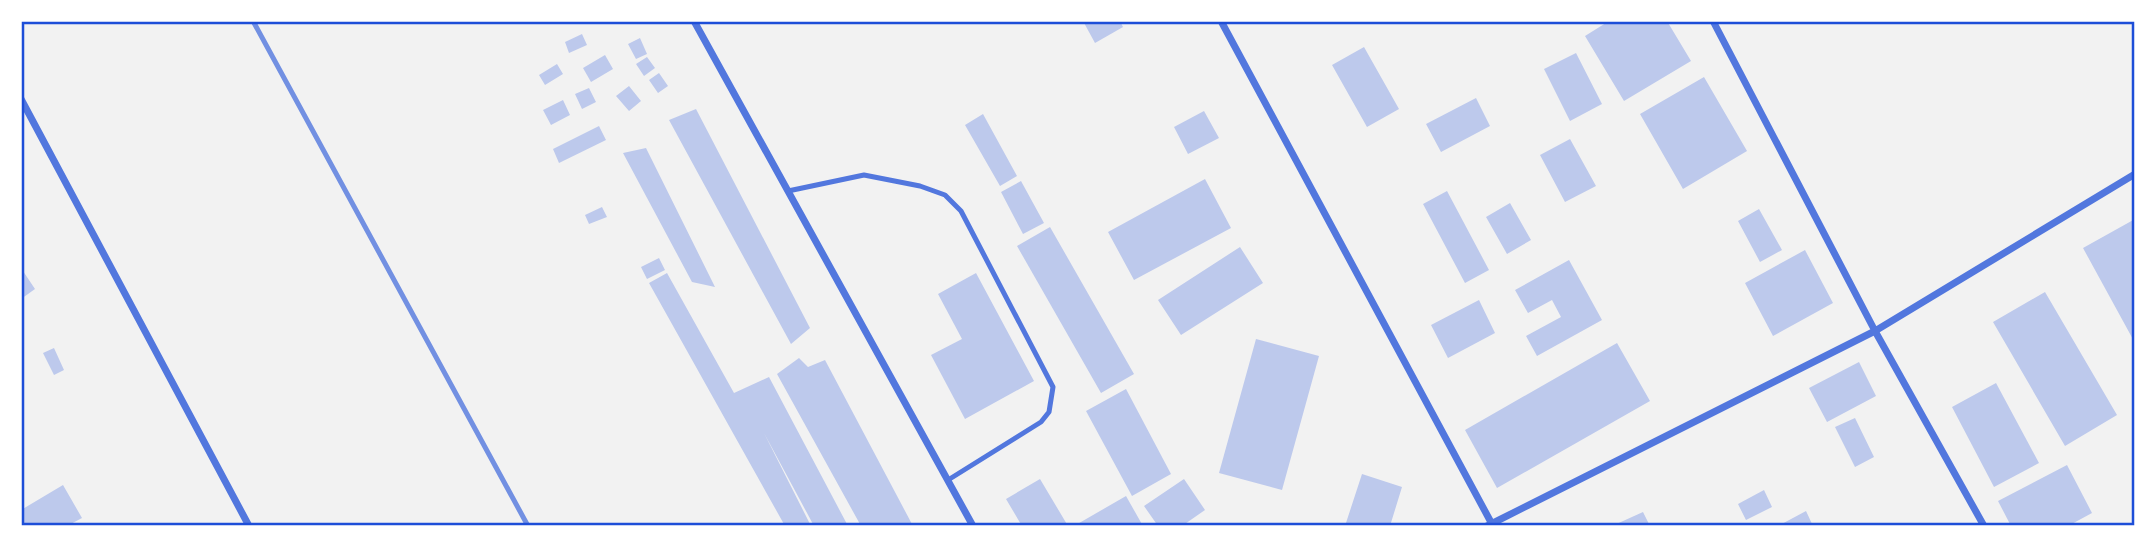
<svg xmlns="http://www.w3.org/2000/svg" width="2156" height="547" viewBox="0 0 2156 547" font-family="'Roboto Condensed',sans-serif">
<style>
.building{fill:#bdc9ec}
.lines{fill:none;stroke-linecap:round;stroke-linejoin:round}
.service{stroke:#5277de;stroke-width:5}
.minor{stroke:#5277de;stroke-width:7}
.rail{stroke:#7290e2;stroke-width:5}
.neatline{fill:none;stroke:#1d4ed8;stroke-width:2.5}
</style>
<rect width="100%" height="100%" fill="#f2f2f2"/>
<!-- building -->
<path class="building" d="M1083 21H1120L1123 27 1095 43Z
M1609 21H1667L1691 61 1624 101 1585 36Z
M582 34 587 45 569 53 565 42Z
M640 38 647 54 636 59 628 44Z
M1364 47 1399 109 1367 127 1332 65Z
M1576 53 1602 104 1570 121 1544 69Z
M605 55 613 69 591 82 583 68Z
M647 57 655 68 644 76 636 64Z
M557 64 563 74 545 85 539 75Z
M659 73 668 86 658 93 649 80Z
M1704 77 1747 151 1683 189 1640 114Z
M629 86 641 101 629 111 616 96Z
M589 88 596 102 582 109 575 94Z
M1476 98 1490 126 1441 152 1426 124Z
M563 100 570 115 551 125 543 110Z
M696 109 810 328 791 344 669 120Z
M1204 111 1219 138 1188 154 1174 127Z
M983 114 1017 176 1000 186 965 125Z
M599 126 606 140 559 163 553 149Z
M1570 139 1596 186 1565 202 1540 155Z
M646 148 715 287 692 282 623 153Z
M1205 179 1231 228 1134 280 1108 232Z
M1021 181 1044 223 1023 234 1001 192Z
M1447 191 1489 270 1465 283 1423 204Z
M1510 203 1531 240 1507 254 1486 217Z
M602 207 607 217 589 224 585 215Z
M1759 209 1782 250 1760 262 1738 221Z
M2135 219V343L2083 248Z
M1050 227 1134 374 1101 393 1017 246Z
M1240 247 1263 283 1181 335 1158 300Z
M1805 250 1833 303 1773 336 1745 283Z
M659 258 665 270 647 279 641 267Z
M1569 260 1602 320 1537 356 1526 336 1561 317 1552 300 1528 313 1515 290Z
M21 268 35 289 21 299Z
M667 273 734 393 769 377 848 526H814L764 433 811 526H785L649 283Z
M976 273 1034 381 965 419 931 355 962 339 938 294Z
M2045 292 2117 415 2065 446 1993 322Z
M1479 300 1495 333 1448 358 1431 325Z
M1256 339 1319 356 1282 490 1219 473Z
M1617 343 1650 401 1497 488 1465 430Z
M54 348 64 370 54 375 43 353Z
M799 358 808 367 825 360 913 526H861L777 374Z
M1859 362 1876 396 1827 422 1809 388Z
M1996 383 2039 463 1994 487 1952 407Z
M1126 389 1171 474 1132 496 1086 411Z
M1855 418 1874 457 1855 467 1835 427Z
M2067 465 2092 513 2068 526H2011L1998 501Z
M1362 474 1402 487 1390 526H1345Z
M1040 479 1068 526H1022L1006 499Z
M1184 479 1205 510 1182 526H1158L1144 506Z
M63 485 82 518 67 526H21V510Z
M1764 490 1772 507 1746 520 1738 504Z
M1126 496 1143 526H1074Z
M1806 511 1813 526H1778Z
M1643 512 1650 526H1612Z"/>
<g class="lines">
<!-- service -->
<path class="service" d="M788 191 864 175 920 186 945 195 961 211 1053 387 1049 412 1041 422 948 480"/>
<!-- minor -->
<path class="minor" d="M694 21 973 526
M1221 21 1493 526
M1713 21 1875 331 1984 526
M21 99 249 526
M1487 526 1875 331 2135 174"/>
<!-- rail -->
<path class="rail" d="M253 21 528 526"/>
</g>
<!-- border -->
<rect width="2156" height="547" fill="none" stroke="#ffffff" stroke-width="46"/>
<rect x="23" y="23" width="2110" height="501" class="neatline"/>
</svg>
